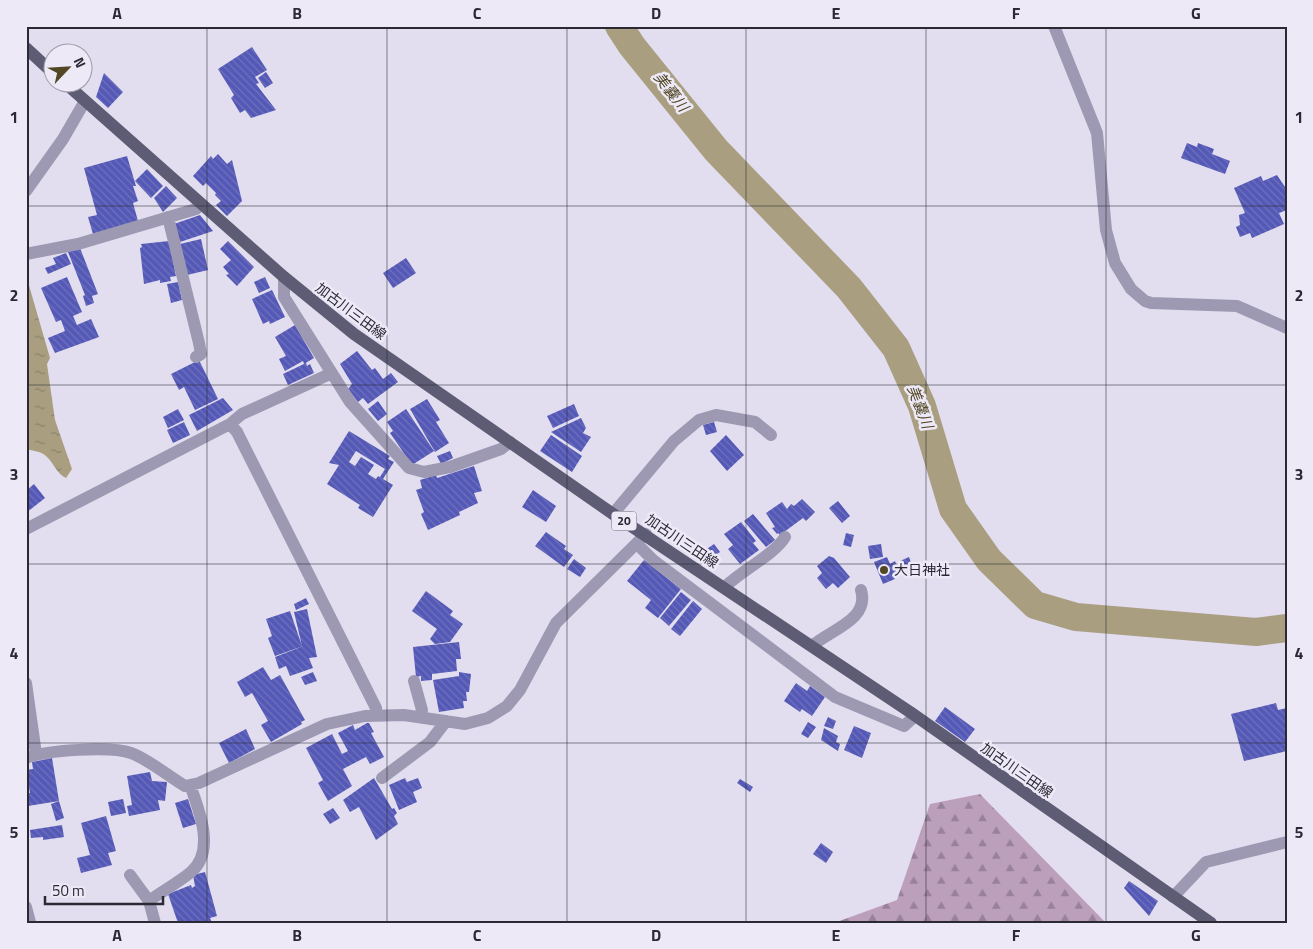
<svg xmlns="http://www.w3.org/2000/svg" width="1313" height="949" viewBox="0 0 1313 949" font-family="'Titillium Web','Noto Sans JP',sans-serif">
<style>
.forest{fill:url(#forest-firs)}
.water{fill:url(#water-ripples)}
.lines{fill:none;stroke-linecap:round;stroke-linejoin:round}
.river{stroke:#a99f80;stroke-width:28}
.building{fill:url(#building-back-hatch);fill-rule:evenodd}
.minor{stroke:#9d99b2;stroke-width:12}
.primary{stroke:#5d5c74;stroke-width:12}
.grid{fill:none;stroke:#2a2934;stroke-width:1;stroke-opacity:0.55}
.poi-dot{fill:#514724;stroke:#ede9f7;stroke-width:2}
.labels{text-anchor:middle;stroke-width:5;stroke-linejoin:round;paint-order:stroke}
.shield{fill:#ede9f7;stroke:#64636e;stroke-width:1}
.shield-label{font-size:12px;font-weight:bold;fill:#2a2934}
.street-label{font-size:14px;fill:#2a2934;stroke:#ede9f7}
.poi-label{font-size:14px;fill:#2a2934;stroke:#ede9f7;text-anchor:start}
.water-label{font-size:15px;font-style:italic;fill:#514724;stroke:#ede9f7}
.neatline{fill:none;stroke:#2a2934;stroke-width:2}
.grid-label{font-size:16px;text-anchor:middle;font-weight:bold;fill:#2a2934}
</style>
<defs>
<pattern id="forest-firs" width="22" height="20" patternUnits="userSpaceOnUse" patternTransform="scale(1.25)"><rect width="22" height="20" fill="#bc9fbb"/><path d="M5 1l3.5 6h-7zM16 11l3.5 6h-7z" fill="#998299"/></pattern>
<pattern id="water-ripples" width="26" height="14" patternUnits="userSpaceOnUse" patternTransform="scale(1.25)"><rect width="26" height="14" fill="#a99f80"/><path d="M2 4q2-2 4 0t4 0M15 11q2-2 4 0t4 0" fill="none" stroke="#8a826a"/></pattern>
<pattern id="building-back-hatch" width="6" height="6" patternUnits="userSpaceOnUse" patternTransform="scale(1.25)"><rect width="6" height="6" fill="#5458b7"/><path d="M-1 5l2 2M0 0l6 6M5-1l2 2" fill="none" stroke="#6f72ba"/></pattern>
</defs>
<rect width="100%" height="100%" fill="#e2deef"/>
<!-- forest -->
<path class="forest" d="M980 794 1106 923H834L897 900 930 804Z"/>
<!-- water -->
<path class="water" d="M26 275 50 358 47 364 55 420 72 469 66 478C56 473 54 463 46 456 40 451 33 451 26 449Z"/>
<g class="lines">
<!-- river -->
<path class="river" d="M619 26 632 46 716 150 849 288 896 348 922 406 953 509 989 560 1035 605 1076 617 1256 632 1287 628"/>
</g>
<!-- building -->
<path class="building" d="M252 47 267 70 255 77 259 83 256 84 276 110 251 118 245 110 240 113 231 98 234 95 218 69Z
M266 72 273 83 265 88 258 78Z
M104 73 123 92 108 108 96 97Z
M1187 143 1197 147 1198 143 1214 149 1212 154 1230 161 1225 174 1181 158Z
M218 154 227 164 232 160 242 201 227 216 216 205 221 201 215 195 216 193 206 183 203 186 193 176 211 156 213 159Z
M127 156 136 186H133L138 201 133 203 138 221 93 234 88 217 97 215 84 168Z
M147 169 163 186 151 198 135 181Z
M1277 175 1287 190V210L1279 213 1284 224 1252 238 1250 233 1240 237 1236 227 1240 225 1239 215 1245 213 1234 188 1261 176 1263 181Z
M166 186 177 198 163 212 154 198Z
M200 215 213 231 180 242 174 224Z
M201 239 208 270 187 275 180 244Z
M169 241 176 276 170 277 171 281 160 283V280L144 284 140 248 142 247 141 244Z
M228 241 254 267 237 286 226 275 229 274 223 267 231 260 220 249Z
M80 248 98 294 92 296 94 303 86 306 83 296 85 295 68 252Z
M66 253 71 264 48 274 45 268 56 264 53 258Z
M406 258 416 273 393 288 383 273Z
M67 277 82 312 73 316 77 325 91 319 99 337 55 353 48 338 65 331 61 320 56 322 41 288Z
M265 277 270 288 259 293 254 282Z
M178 282 182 300 171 303 167 284Z
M272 290 285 317 270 324 269 321 263 324 252 299Z
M295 325 314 358 304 364 303 361 285 371 279 359 286 356 275 337Z
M357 351 372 370 375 368 383 379 391 373 398 382 368 404 363 398 358 402 348 389 352 384 340 364Z
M199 360 218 399 195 410 184 387 179 390 171 374Z
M306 363 307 366 310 364 314 373 288 385 283 374Z
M223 398 233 410 197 431 189 415Z
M427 399 440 420 436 422 449 443 435 452 410 409Z
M378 401 387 414 378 421 368 409Z
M574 404 579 416 553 428 547 416Z
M178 409 184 420 168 428 163 417Z
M406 409 434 451 412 465 390 433 393 431 387 422Z
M581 418 586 428 583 433 591 437 581 452 551 432Z
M184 422 190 435 173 443 167 430Z
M714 422 717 432 706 435 703 425Z
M349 431 390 456 388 459 394 462 383 479 393 485 373 517 358 508 360 505 327 484 339 465 329 463ZM356 451 385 469 380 477 378 476 376 479 368 474 374 465 361 457 355 466 349 462Z
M551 435 582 456 572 472 540 451Z
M726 435 744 455 727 471 710 451Z
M450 451 453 458 441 464 437 456Z
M474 466 482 491 474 493 478 503 459 512 460 515 428 530 421 514 424 512 416 490 422 488 420 480 436 475 437 478Z
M34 484 45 498 26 513V491Z
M533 490 556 506 546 522 522 507Z
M802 499 815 512 806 521 803 518 780 535 778 533 777 534 772 528 775 527 766 513 782 502 787 509 791 504 794 506Z
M838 501 850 516 842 523 829 508Z
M753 514 775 540 766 547 744 521Z
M741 522 756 541 753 543 759 550 740 564 728 549 733 545 724 534Z
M546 532 566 546 564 549 573 555 564 567 535 546Z
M846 533 854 535 851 547 843 545Z
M714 544 720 552 710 559 704 551Z
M881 544 883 557 870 559 868 546Z
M829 556 834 558 850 577 838 588 833 583 826 589 817 578 822 573 817 566Z
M887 557 890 564 895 561 899 572 893 574 895 579 883 584 874 562Z
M909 557 913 568 904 571 900 561Z
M574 559 586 568 580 577 567 569Z
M644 560 681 589 658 618 645 608 651 600 627 581Z
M426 591 453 611 450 615 463 624 450 642 435 644 430 639 437 629 412 611Z
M681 592 691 600 669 626 660 618Z
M306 598 309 604 296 610 294 604Z
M693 601 702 609 680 636 671 629Z
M307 609 317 657 309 658 313 668 290 676 286 666 279 669 275 657 306 645 275 656 268 638 272 636 266 619 290 611 302 646 294 612Z
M459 642 461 659H456L457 671 432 674V680L421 681V676L416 677 413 647Z
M263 667 271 680 280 675 305 720 301 722 302 724 271 742 261 725 268 721 252 693 245 697 237 682Z
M313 672 317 681 305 685 301 677Z
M459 672 471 674 469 692H466L467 701H463L464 708 439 712 433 680 459 676Z
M796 683 807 691 810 686 825 697 812 716 802 709 800 712 784 701Z
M1276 703 1278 710 1287 708V751L1244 761 1231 714Z
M945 707 975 729 965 742 935 721Z
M828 717 836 721 833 729 824 726Z
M808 722 816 727 808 738 801 734Z
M367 723H369L374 732 371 733 384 757 370 764 366 757 343 769 352 786 328 801 318 783 323 780 306 748 332 734 342 754 348 751 338 733 353 725 355 730Z
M854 726 871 733 862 758 844 750Z
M824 728 838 736 836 742 840 744 838 751 821 740Z
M246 729 255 749 229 763 219 743Z
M52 758 59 801 28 806 26 809V793H30L26 770 33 769 32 762Z
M150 772 152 781 167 782 165 801 158 800 160 810 129 816 127 806 132 805 127 776Z
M374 778 392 809 394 808 397 813 394 816 398 824 376 840 359 807 350 812 343 800Z
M405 778 407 782 418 778 422 788 413 792 417 802 399 810 389 785Z
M740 779 753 787 750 792 737 783Z
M123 799 126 813 111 816 108 802Z
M188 799 196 824 183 828 175 803Z
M59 801 64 818 56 821 51 804Z
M333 808 340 818 330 824 323 814Z
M106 816 116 851 108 853 112 865 81 873 77 858 90 855 81 823Z
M62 825 64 837 43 840V837L31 838 30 830Z
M821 843 833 852 826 863 813 854Z
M205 872 217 916 210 918 212 923H178L168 894 191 885 192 888 195 886 193 875Z
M1129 881 1158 901 1149 916 1124 888Z"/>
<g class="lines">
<!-- minor -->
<path class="minor" d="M1054 26 1097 133 1106 230 1115 263 1131 289 1145 301 1151 303 1237 306 1287 328
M26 191 63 139 85 101
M168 217 199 343 201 354 196 357
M26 254 78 244 196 209 201 204
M284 277V297L350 402 409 468 424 472 450 467 501 449 510 442
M230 424 237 432 376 708V715
M613 514 674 441 699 420 716 415 755 422 771 435
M26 529 230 424 242 414 332 373
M637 544 653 560 835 697 904 726 915 716
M725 587C741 571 775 554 785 537
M812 646C830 630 870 620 861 590
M414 681 422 710 420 717
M26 683 36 754
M26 758C46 750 111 746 131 753 146 758 170 777 185 786L199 783 327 724 365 716 404 715 465 724 488 718 507 706 520 690 556 623 646 534
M382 778 430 742 446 721
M130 875 149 901 155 923
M1173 897 1206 862 1287 842
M149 901C162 891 178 883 191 872 216 851 199 810 190 785
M26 907 30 922"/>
<!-- primary -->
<path class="primary" d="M26 48 52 72
M64 82 284 277 354 334 613 514 910 712 1211 923"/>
</g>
<!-- grid -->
<path class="grid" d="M207 26V923M387 26V923M567 26V923M746 26V923M926 26V923M1106 26V923M26 206H1287M26 385H1287M26 564H1287M26 743H1287"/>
<!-- markers -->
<circle class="poi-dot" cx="884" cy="570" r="5"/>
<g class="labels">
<!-- shield labels -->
<rect class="shield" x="611.5" y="511.5" width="25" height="19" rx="4"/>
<g class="shield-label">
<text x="624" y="525">20</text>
</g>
<!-- street labels -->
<g class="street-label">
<text transform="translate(351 311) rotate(37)" y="5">加古川三田線</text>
<text transform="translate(682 541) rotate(34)" y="5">加古川三田線</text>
<text transform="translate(1017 770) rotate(35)" y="5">加古川三田線</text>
</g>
<!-- poi labels -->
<g class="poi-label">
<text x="894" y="575">大日神社</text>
</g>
<!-- water labels -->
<g class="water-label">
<text transform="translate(671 92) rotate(52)" y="5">美嚢川</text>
<text transform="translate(920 407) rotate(69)" y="5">美嚢川</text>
</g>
</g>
<!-- border -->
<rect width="1313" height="949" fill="none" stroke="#ede9f7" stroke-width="55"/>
<!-- north arrow -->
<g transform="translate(68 68) rotate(65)"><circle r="24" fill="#ede9f7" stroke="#9f9ca9"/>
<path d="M0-4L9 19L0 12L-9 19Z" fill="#514724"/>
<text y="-8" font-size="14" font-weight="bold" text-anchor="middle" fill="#2a2934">N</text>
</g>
<!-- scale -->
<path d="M45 896v8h118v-8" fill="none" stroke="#2a2934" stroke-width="2.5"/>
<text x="52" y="896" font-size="15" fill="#2a2934" stroke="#ede9f7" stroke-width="4" paint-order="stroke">50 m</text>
<rect x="28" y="28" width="1258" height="894" class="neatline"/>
<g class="grid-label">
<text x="117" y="19">A</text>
<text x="297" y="19">B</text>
<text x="477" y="19">C</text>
<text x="656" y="19">D</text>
<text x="836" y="19">E</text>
<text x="1016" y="19">F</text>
<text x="1196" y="19">G</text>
<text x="14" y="123">1</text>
<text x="1299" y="123">1</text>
<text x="14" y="301">2</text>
<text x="1299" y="301">2</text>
<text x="14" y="480">3</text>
<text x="1299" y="480">3</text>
<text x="14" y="659">4</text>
<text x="1299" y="659">4</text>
<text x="14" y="838">5</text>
<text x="1299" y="838">5</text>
<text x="117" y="941">A</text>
<text x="297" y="941">B</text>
<text x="477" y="941">C</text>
<text x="656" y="941">D</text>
<text x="836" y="941">E</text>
<text x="1016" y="941">F</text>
<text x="1196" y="941">G</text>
</g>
</svg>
